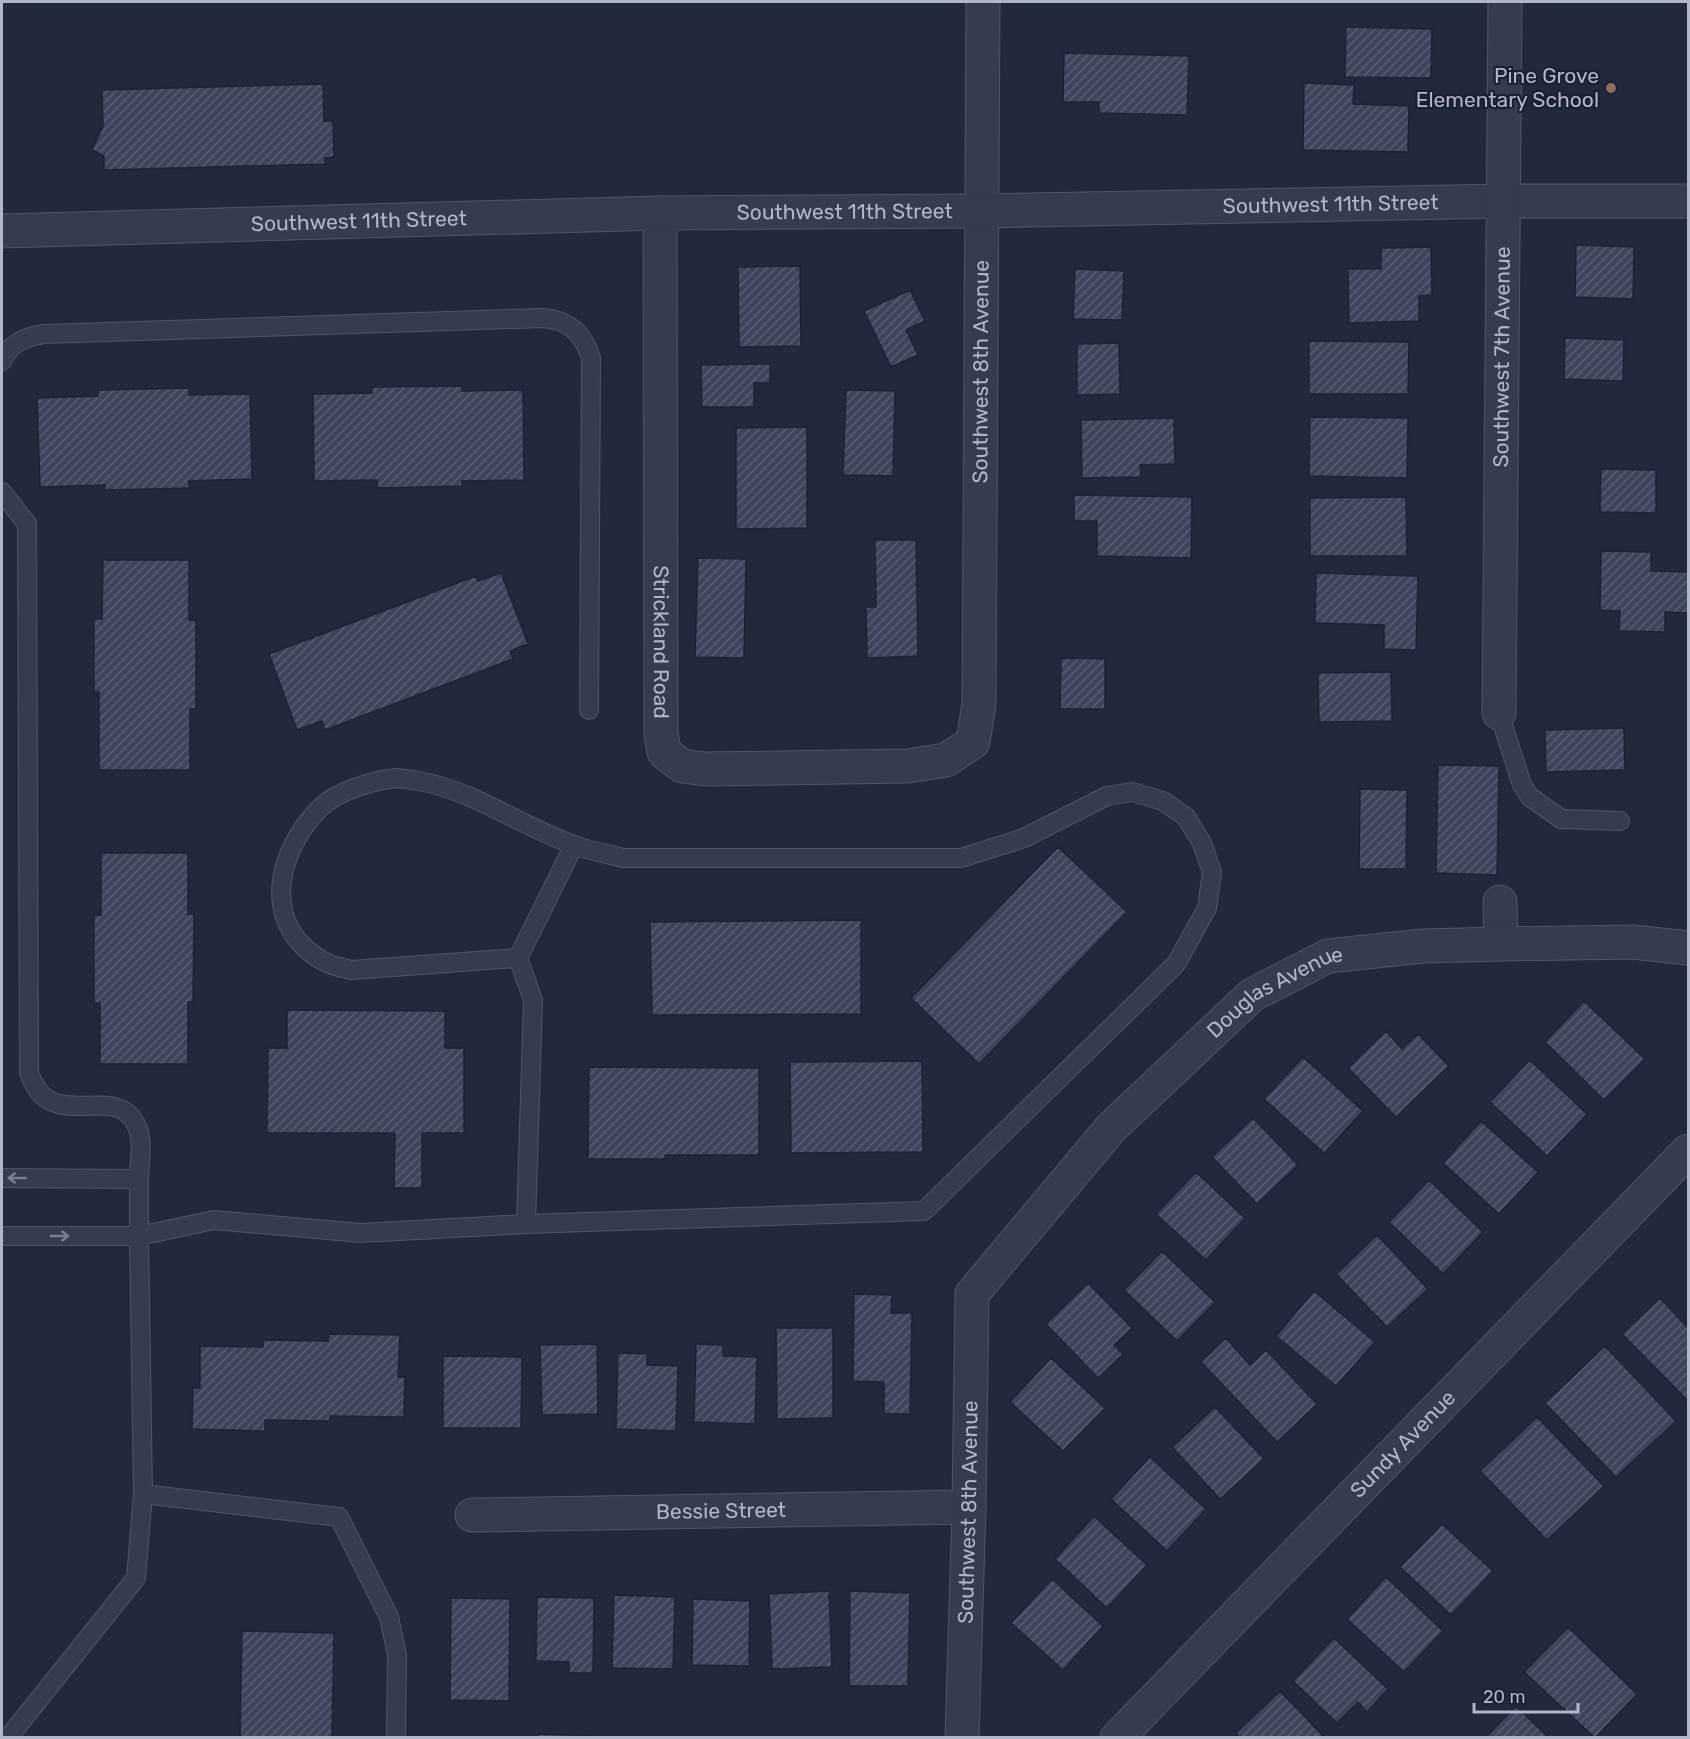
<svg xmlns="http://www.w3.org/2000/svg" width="1690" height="1739" viewBox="0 0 1690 1739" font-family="Rubik,sans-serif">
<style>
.building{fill:url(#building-hatch);stroke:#1d2333;stroke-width:1.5}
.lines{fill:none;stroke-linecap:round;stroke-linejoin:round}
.lane-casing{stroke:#515667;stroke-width:20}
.street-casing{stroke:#515667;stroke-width:35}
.lane{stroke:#353c4d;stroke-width:18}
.street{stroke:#353c4d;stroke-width:33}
.oneway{stroke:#797f91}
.education-dot{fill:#8d6e63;stroke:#1b2131;stroke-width:2}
.labels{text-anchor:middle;stroke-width:4.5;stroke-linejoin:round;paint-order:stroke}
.poi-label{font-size:21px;fill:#b1b6c8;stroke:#1b2131;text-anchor:end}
.street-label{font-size:21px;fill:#b1b6c8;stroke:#1b2131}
</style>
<defs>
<pattern id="building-hatch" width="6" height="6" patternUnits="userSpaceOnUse" patternTransform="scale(1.5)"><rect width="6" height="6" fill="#3d455d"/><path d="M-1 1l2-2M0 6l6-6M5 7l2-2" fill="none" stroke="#575e73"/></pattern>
</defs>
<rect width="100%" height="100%" fill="#21293d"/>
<!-- building -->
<path class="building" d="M1346 27 1432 29 1431 78 1345 77Z
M1064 53 1189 56 1187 115 1099 113V102H1063Z
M1304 83 1354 85 1353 104 1409 106 1408 152 1303 150Z
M323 84 324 121H333L334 157 325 158V164L104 170V156L92 150 103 126 102 90Z
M1576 245 1634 247 1633 299 1575 297Z
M1431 247 1432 295 1419 296V321L1349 323 1348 269H1381V248Z
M800 266 801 346 739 347 738 267Z
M1075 269 1124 271 1122 320 1073 319Z
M910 290 925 321 906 330 918 355 891 367 864 311Z
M1565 338 1624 340 1623 381 1564 379Z
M1309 341 1409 342 1408 394H1309Z
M1119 343 1120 394 1077 395V344Z
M770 364V383H754V407H702L701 365Z
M462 386V391L523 390 524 480 462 481V486L378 488 377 480 314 481 313 394 372 393V387Z
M189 388V395L250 394 252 479 189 481V488L105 490V485L40 487 37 398 98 396V390Z
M846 390 895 391 893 476 843 475Z
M1310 417 1408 418 1407 478 1309 476Z
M1174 418 1175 464 1140 465 1141 477 1082 478 1081 420Z
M807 427V528L736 529V428Z
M1601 469 1656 470V513L1600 512Z
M1074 495 1192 497 1191 558 1097 556V521H1074Z
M1406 497 1407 556H1310V498Z
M875 540H916L918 656 867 658 866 607H876Z
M1601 551 1651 552V571L1688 572V613L1665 612V632L1619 631 1620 611 1600 610Z
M698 558 746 559 744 658 695 657Z
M103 560H189V620H196V709H190V770H99V692H94V619H102Z
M501 573 528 644 510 651 513 659 325 730 322 721 297 730 269 654 476 576 478 581Z
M1316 573 1418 576 1416 650 1384 649V625L1315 623Z
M1061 658 1105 659V709H1060Z
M1391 672 1392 721 1319 722 1318 673Z
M1624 728 1625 770 1546 772 1545 730Z
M1438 765 1499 766 1497 875 1436 873Z
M1360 789 1407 790 1406 869H1359Z
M1058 847 1127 912 979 1064 911 998Z
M101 853H188V914H194L193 1002H188V1064H100V1003H94V915H101Z
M861 920V1014L652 1015 650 922Z
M1584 1001 1645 1059 1604 1100 1545 1042Z
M287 1010 445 1011V1048H464V1133H422V1188H394L395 1133H267L268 1048H287Z
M1386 1031 1402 1049 1418 1034 1449 1066 1396 1117 1348 1068Z
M1303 1057 1363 1111 1324 1153 1264 1099Z
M1530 1060 1587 1114 1547 1156 1490 1102Z
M922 1061 923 1152 791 1153 790 1062Z
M589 1067 759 1068V1155H665V1159H588Z
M1253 1118 1298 1165 1257 1204 1212 1157Z
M1481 1121 1538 1172 1499 1214 1443 1163Z
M1196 1172 1245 1218 1206 1260 1156 1214Z
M1429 1180 1483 1232 1443 1274 1389 1222Z
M1377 1235 1428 1289 1387 1327 1336 1274Z
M1162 1251 1215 1302 1177 1341 1124 1290Z
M1088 1283 1132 1328 1114 1345 1123 1354 1098 1378 1046 1324Z
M1314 1291 1375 1342 1336 1386 1276 1336Z
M854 1294 892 1295 891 1313H912L910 1414H884V1382L853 1381Z
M1660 1298 1688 1328V1401L1622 1334Z
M776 1328H833V1418L777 1419Z
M329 1334 400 1335 398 1377H405L404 1417 330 1416V1421L265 1420V1431L192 1429 193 1388H200V1346L263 1347V1340L328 1341Z
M1226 1338 1250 1365 1266 1350 1317 1404 1277 1442 1201 1362Z
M597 1344 598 1414 542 1415 540 1345Z
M696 1344 723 1345V1356L757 1357 755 1424 694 1422Z
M1605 1346 1676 1421 1616 1477 1545 1403Z
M618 1353 647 1354V1365L678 1366 676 1431 616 1429Z
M443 1356 522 1357 521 1428H443Z
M1051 1358 1105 1408 1063 1451 1010 1402Z
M1215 1407 1264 1459 1220 1499 1172 1447Z
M1537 1417 1604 1486 1547 1540 1480 1471Z
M1150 1457 1206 1509 1167 1551 1111 1499Z
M1094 1516 1147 1565 1107 1608 1055 1559Z
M1442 1524 1493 1571 1451 1615 1400 1567Z
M1386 1577 1443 1631 1404 1672 1347 1619Z
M1052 1579 1103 1626 1063 1670 1011 1623Z
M829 1591 832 1667 772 1669 769 1594Z
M850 1591 910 1593 908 1686H849Z
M614 1595 675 1597 673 1669 612 1668Z
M537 1597 594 1598 593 1673H569V1662L536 1661Z
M451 1598 510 1599 509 1701 450 1700Z
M693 1599 750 1601 749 1666 692 1665Z
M1568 1627 1637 1694 1595 1738 1524 1672Z
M242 1631 334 1633 332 1738H240Z
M1334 1638 1388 1689 1367 1712 1358 1702 1337 1723 1293 1681Z
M1280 1691 1325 1738H1240L1236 1733Z
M1516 1706 1549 1738H1485Z
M538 1734 595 1736V1738H538Z"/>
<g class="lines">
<!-- lane casing -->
<g class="lane-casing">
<path id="lane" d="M2 361C10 343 25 337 44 334L543 318C569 320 583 333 591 358L589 710
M2 492 27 524 29 1072C50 1140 121 1074 139 1132 143 1146 139 1165 139 1179
M1499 713 1522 785 1530 797 1561 819 1620 821
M518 958 574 845
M2 1178 139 1179V1236H2
M143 1494 339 1517 389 1617 397 1655 396 1738
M8 1738 136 1578 143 1494 139 1236 214 1220 361 1233 526 1224 924 1211 1176 964 1207 908 1212 872 1202 843 1186 817 1163 801 1132 792 1107 796 1024 838 961 858H623C607 854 590 851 574 845 522 827 473 790 418 781 411 780 402 778 395 778 372 781 337 791 320 808 275 853 260 927 325 962 332 966 343 968 351 970L518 958 533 1000 526 1224"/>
</g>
<!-- street casing -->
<g class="street-casing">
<g id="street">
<path id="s1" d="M660 213 661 733 664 752 682 766 705 769 908 766 946 760 973 742 979 704 983 2"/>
<path id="s2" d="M2 231 660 213 982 211 1504 201H1688"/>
<path id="s3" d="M1499 713 1505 2"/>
<path d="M1500 902 1501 944"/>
<path id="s4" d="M472 1515 969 1507"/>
<path id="s5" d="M962 1738 969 1507 972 1294 1111 1128 1252 995 1328 956 1423 946 1501 944 1633 942 1688 948"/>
<path id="s6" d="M1117 1738 1688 1151"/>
</g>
</g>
<!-- lane -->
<use href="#lane" class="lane"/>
<!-- street -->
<use href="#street" class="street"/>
</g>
<!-- one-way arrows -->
<defs><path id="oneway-shaft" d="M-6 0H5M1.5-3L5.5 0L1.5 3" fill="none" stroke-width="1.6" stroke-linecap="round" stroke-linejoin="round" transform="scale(1.5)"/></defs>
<g class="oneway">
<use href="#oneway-shaft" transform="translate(17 1178) rotate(-180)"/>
<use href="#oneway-shaft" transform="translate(60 1236)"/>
</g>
<!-- markers -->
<circle class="education-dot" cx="1611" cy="88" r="6"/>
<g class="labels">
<!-- poi labels -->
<g class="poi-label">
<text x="1599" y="83">Pine Grove<tspan x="1599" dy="24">Elementary School</tspan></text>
</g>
<!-- street labels -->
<g class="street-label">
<text dy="7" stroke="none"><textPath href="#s2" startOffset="1329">Southwest 11th Street</textPath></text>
<text dy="7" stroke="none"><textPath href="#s2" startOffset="843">Southwest 11th Street</textPath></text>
<text dy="7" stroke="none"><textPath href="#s2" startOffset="357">Southwest 11th Street</textPath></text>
<text dy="7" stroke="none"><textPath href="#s3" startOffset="356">Southwest 7th Avenue</textPath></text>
<text dy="7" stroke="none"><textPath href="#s1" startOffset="1230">Southwest 8th Avenue</textPath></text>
<text dy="7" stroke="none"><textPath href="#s1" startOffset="429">Strickland Road</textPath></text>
<text dy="7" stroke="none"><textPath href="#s5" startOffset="876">Douglas Avenue</textPath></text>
<text dy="7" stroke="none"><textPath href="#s6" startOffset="410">Sundy Avenue</textPath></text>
<text dy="7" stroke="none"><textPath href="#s4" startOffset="249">Bessie Street</textPath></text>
<text dy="7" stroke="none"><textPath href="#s5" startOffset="226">Southwest 8th Avenue</textPath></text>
</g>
</g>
<!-- border -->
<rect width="1690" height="1739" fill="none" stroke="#b1b6c8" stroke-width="6"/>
<!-- scale -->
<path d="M1474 1703v9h104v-9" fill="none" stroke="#b1b6c8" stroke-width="3"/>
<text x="1483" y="1703" font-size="18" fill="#b1b6c8" stroke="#1b2131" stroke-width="4.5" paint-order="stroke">20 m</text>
</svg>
